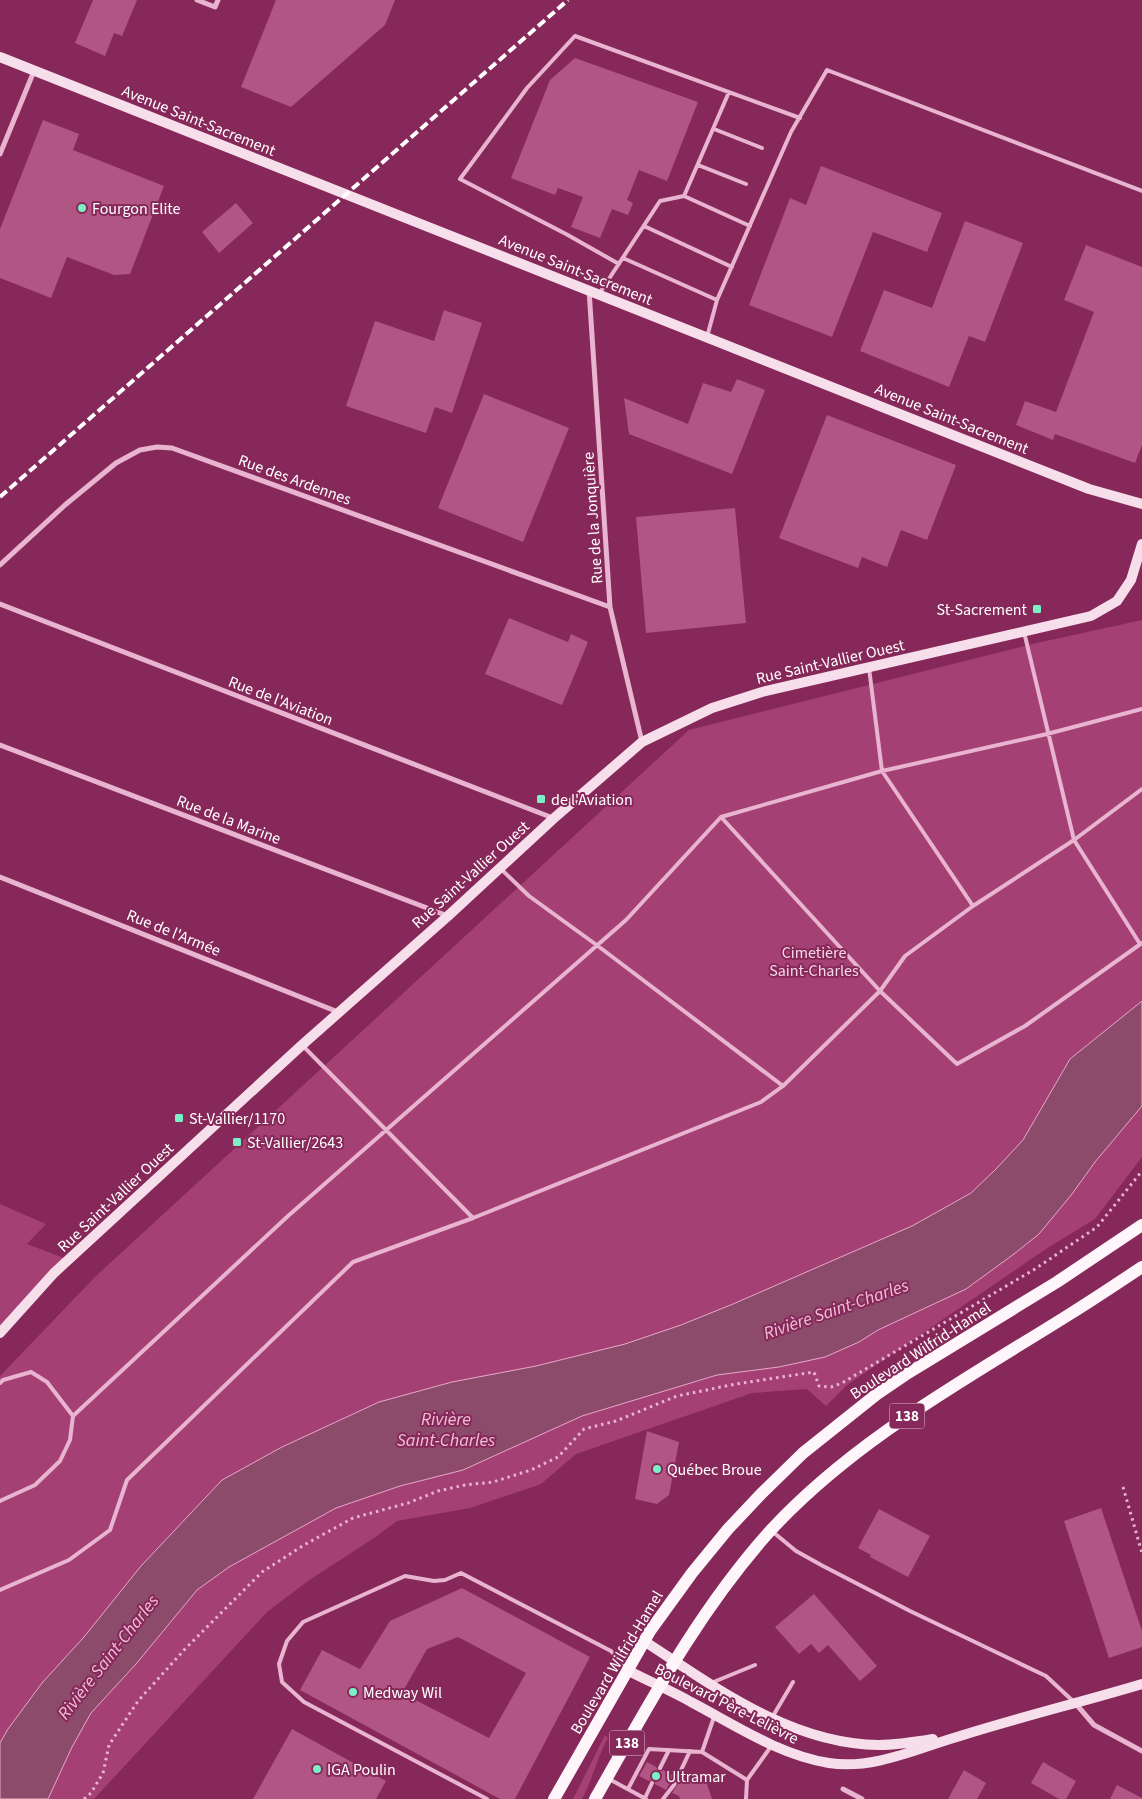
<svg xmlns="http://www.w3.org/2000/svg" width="1142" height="1799" viewBox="0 0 1142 1799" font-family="'Source Sans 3',sans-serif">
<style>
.green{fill:#a54075}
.water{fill:#8d4b6c;stroke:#e8a9cb}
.building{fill:#b05584;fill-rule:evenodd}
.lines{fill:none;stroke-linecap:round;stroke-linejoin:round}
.path{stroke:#e8b4cf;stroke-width:3;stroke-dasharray:2.5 4;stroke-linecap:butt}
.lane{stroke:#e8b4cf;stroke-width:4}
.street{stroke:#e8b4cf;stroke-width:5}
.secondary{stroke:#f7deeb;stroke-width:10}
.primary{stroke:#fef6fa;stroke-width:12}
.rail{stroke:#fff;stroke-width:4;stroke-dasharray:9 4;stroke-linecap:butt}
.poi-dot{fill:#7befc5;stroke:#862859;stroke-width:2}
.labels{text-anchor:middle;stroke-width:4;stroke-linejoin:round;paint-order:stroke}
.shield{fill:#862859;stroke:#dbbecd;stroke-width:1}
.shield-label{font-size:15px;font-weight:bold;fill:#fff}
.street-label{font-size:16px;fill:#fff;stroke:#862859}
.poi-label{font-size:16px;fill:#fff;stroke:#862859;text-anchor:start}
.park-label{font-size:16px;fill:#f6d8e8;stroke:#862859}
.water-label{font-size:18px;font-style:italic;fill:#efc0d9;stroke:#862859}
</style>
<rect width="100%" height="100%" fill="#862859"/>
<!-- green -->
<path class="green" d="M1142 620V1001L1070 1059 1023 1140 996 1169 971 1193 912 1226 733 1304 681 1325 625 1344 536 1366 452 1382 379 1402 282 1447 222 1480 141 1566 84 1637 42 1683 8 1729 0 1743V1376L95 1277 689 730 1037 643Z
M1142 1106V1157L1095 1219 1049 1247 847 1385 826 1406 807 1389 752 1393 576 1454 541 1484 470 1508 397 1521 377 1536 308 1581 267 1612 94 1799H48L72 1747 91 1713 136 1664 197 1590 229 1567 336 1508 400 1486 463 1470 582 1416 717 1375 779 1367 825 1357 859 1342 878 1330 966 1289 1039 1234 1072 1194 1095 1162Z
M0 1204 46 1224 27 1244 69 1260 0 1333Z
M605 1735 608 1738C597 1758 593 1778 582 1799H573Z"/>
<!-- water -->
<path class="water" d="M1142 1001V1106L1095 1162 1072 1194 1039 1234 1014 1254 966 1289 878 1330 859 1342 825 1357 779 1367 717 1375 582 1416 463 1470 400 1486 336 1508 229 1567 197 1590 136 1664 91 1713 72 1747 48 1799H0V1743L8 1729 42 1683 84 1637 141 1566 222 1480 282 1447 379 1402 452 1382 536 1366 625 1344 681 1325 733 1304 912 1226 971 1193 996 1169 1023 1140 1070 1059Z"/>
<!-- building -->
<path class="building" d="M93 0H137L122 36 114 33 105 56 75 43Z
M276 0H395L385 25 291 107 241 87Z
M575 58 698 102 667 181 639 170 627 200 633 203 628 215 612 209 600 238 571 227 583 197 558 188 555 195 511 178 550 80Z
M43 120 79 134 73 150 164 186 130 274 114 275 67 257 51 298 0 278V229Z
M821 166 942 213 927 252 873 232 832 337 749 305 790 198 806 205Z
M236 203 253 223 219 253 202 232Z
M965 221 1023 243 985 342 969 336 949 387 860 351 884 290 932 308Z
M1086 245 1142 267V445L1135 463 1055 434 1053 440 1016 425 1025 401 1056 412 1094 312 1064 300Z
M444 310 482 323 452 413 435 407 426 433 346 406 375 321 434 341Z
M737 379 765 390 732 474 629 434 624 398 688 424 703 383 731 392Z
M484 394 569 428 523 542 438 508Z
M827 415 956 465 927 540 901 530 887 567 862 557 858 568 779 538Z
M735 508 746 623 646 633 636 517Z
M509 618 568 642 571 634 588 642 562 705 485 674Z
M647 1431 679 1442 669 1495 657 1504 635 1499Z
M1101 1508 1142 1631V1647L1109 1658 1064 1521Z
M879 1509 930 1536 908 1577 870 1557 871 1555 858 1548Z
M462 1588 590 1657 515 1799H500L300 1690 322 1650 360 1669 390 1621ZM458 1637 526 1673 489 1738 402 1693 427 1649Z
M814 1594 877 1666 860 1681 828 1645 819 1653 811 1644 799 1654 775 1627Z
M292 1729 386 1781 376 1799H253Z
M647 1762 656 1767 659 1772 663 1770 674 1776 666 1790 655 1784 654 1780 649 1781 639 1776Z
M1043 1762 1076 1781 1066 1799H1059L1031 1783Z
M964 1770 986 1783 977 1799H948Z
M696 1776 706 1781 712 1799H680L679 1796 672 1793 681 1779 683 1780Z
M1117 1785 1142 1798V1799H1110Z"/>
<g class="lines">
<!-- path -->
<path class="path" d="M1123 1487 1142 1553
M84 1799 91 1793 103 1773 109 1745 138 1701 185 1649 262 1572 304 1545 353 1518 408 1503 438 1491 465 1485 493 1482 531 1470 558 1457 584 1429 616 1421 677 1396 736 1384 814 1372 819 1386 831 1387 842 1383 1035 1269 1097 1227 1142 1171"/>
<!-- lane -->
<path class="lane" d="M714 129 762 148
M698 165 746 184
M684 196 750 226
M644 226 732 267
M623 258 717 300
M619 264 566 234 460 179 527 88 575 36 800 118
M599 294 660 201 684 196 729 92
M707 337 717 300 791 132 827 70 1142 191
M1024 632 1074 840 1140 944
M869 668 882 771 973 906
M721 817 880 991 957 1064 1025 1026 1142 943
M500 868 529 896 598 946 783 1086 880 991 905 956 973 906 1074 840 1142 789
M303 1046 473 1218 761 1102 783 1086
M0 1383 3 1380 31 1372 47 1382 73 1416
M0 1501 35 1485 60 1461 70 1440 73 1416 288 1216 626 920 721 817 882 771 1047 734 1142 709
M773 1532 796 1551 823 1566 910 1611 1046 1676 1074 1702
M0 1590 69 1560 110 1530 127 1480 353 1262 473 1218
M711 1683 755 1665
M773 1716 793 1682
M702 1752 747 1780 772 1745
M660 1768 669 1750
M609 1779 646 1799
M628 1789 649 1749 702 1752 714 1717
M645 1798 652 1783
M487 1799 304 1702 282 1682 279 1664 287 1641 303 1622 405 1576 434 1581 445 1580 461 1573 611 1651 625 1667
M663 1799 674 1785 690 1751
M746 1799 747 1780"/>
<!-- street -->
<path class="street" d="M197 0 215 7 218 0
M0 154 34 71
M589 290 610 607 642 742
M0 565 65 505 116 463 140 450 157 447 172 448 610 607
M0 604 553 818
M0 745 448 916
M0 877 338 1012
M1076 1704 1094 1725 1142 1751
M843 1789 862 1799"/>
<!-- secondary -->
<path class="secondary" d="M0 57 1089 489 1142 504
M0 1333 54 1273 302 1045 448 916 553 819 642 742 712 708 762 692 1091 616 1117 601 1131 580 1142 544
M644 1641C715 1687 790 1744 879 1745 897 1745 915 1742 933 1739
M627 1670C648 1681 670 1690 691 1702 735 1725 779 1755 829 1763 874 1770 918 1748 960 1736 1020 1717 1082 1702 1142 1684"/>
<!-- primary -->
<path class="primary" d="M554 1799 650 1631 692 1573 728 1529 761 1494 803 1453 877 1394 905 1375 1057 1282 1142 1225
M595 1799C648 1706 698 1611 770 1531 855 1439 965 1380 1070 1314 1094 1299 1118 1283 1142 1267"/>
<!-- rail -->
<path class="rail" d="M0 497 568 0"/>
</g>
<!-- markers -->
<g class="poi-dot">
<circle cx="82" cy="208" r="5"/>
<rect x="1032" y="604" width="10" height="10" rx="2.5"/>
<rect x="536" y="794" width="10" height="10" rx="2.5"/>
<rect x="174" y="1113" width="10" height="10" rx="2.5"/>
<rect x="232" y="1137" width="10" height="10" rx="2.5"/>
<circle cx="657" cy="1469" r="5"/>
<circle cx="353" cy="1692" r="5"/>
<circle cx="317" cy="1769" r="5"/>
<circle cx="656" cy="1776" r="5"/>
</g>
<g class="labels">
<!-- shield labels -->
<g class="shield">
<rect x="889.5" y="1403.5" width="35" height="25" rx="4"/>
<rect x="609.5" y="1730.5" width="35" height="25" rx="4"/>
</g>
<g class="shield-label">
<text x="907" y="1421">138</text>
<text x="627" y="1748">138</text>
</g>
<!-- street labels -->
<g class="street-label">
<text transform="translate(199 120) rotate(22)" y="6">Avenue Saint-Sacrement</text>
<text transform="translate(576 269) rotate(22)" y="6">Avenue Saint-Sacrement</text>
<text transform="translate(952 418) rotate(22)" y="6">Avenue Saint-Sacrement</text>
<text transform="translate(295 479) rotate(20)" y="6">Rue des Ardennes</text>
<text transform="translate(592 518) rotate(-94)" y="6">Rue de la Jonquière</text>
<text transform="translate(830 661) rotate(-13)" y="6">Rue Saint-Vallier Ouest</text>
<text transform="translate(281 700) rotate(21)" y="6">Rue de l'Aviation</text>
<text transform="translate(229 819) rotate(21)" y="6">Rue de la Marine</text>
<text transform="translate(470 874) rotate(-42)" y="6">Rue Saint-Vallier Ouest</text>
<text transform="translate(174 932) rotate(22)" y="6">Rue de l'Armée</text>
<text transform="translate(115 1197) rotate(-43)" y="6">Rue Saint-Vallier Ouest</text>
<text transform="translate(920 1350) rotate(-33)" y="6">Boulevard Wilfrid-Hamel</text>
<text transform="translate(616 1662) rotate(-59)" y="6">Boulevard Wilfrid-Hamel</text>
<text transform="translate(727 1703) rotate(27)" y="6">Boulevard Père-Lelièvre</text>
</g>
<!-- poi labels -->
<g class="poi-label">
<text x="92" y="214">Fourgon Elite</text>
<text x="1027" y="615" text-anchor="end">St-Sacrement</text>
<text x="551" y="805">de l'Aviation</text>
<text x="189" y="1124">St-Vallier/1170</text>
<text x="247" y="1148">St-Vallier/2643</text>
<text x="667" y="1475">Québec Broue</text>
<text x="363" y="1698">Medway Wil</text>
<text x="327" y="1775">IGA Poulin</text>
<text x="666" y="1782">Ultramar</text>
</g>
<!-- park labels -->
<g class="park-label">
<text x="814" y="958">Cimetière<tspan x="814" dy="18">Saint-Charles</tspan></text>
</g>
<!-- water labels -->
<g class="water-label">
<text transform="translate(836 1309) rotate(-19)" y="6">Rivière Saint-Charles</text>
<text x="446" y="1425">Rivière<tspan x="446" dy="21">Saint-Charles</tspan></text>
<text transform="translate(108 1657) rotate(-52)" y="6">Rivière Saint-Charles</text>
</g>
</g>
</svg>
